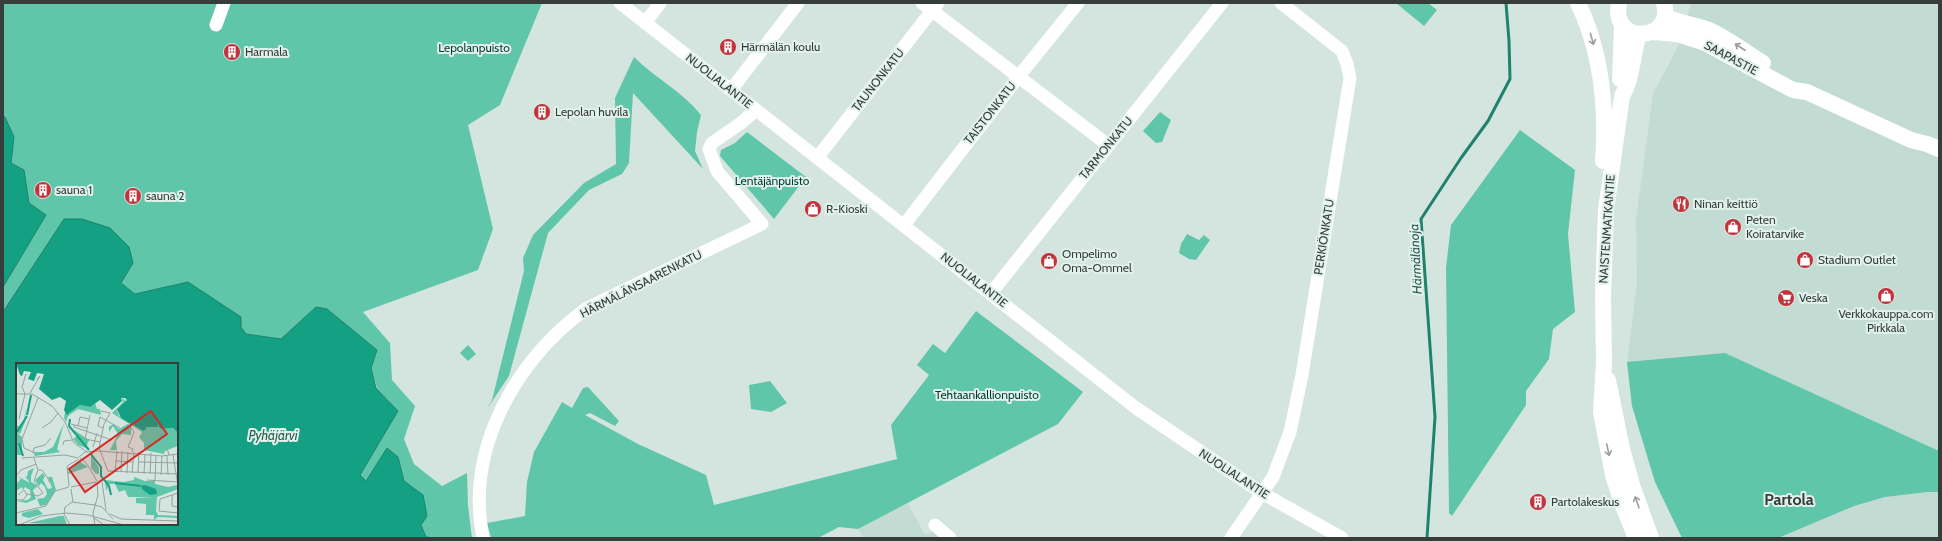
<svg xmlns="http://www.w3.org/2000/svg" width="1942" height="541" viewBox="0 0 1942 541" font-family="Cabin,sans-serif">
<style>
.built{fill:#c3dcd3}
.green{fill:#60c6a9}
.water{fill:#14a082;stroke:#1e826d;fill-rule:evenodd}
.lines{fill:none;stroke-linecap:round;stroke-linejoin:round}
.stream{stroke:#1e826d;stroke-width:3}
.minor{stroke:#fff;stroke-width:13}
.major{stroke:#fff;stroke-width:16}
.oneway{stroke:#9b9e9d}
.labels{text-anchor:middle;stroke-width:4;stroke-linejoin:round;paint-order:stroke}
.poi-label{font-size:12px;fill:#373d3b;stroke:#e1f2ec;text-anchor:start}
.park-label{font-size:12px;fill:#033c2f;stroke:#e1f2ec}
.street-label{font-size:12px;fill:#373d3b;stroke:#e1f2ec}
.water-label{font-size:13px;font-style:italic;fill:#2b5c4e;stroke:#e1f2ec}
.district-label{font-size:16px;font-weight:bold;fill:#373d3b;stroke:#e1f2ec}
.inset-river{fill:none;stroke:#14a082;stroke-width:2}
.inset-road{fill:none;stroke:#95a29d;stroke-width:1}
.view{fill:#d62828;fill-opacity:0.15;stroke:#d62828;stroke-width:2}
.inset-edge{fill:none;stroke:#373d3b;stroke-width:2}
</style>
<rect width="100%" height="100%" fill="#d4e5df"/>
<!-- built -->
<path class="built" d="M1691 3H1939V538H1682L1655 482 1632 406 1627 362 1637 284 1636 219 1653 94 1680 42Z
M907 502 925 535 938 529 944 538H863L858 529Z"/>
<!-- green -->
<path class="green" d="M3 3H542L500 105 468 125 493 229 478 270 363 312 390 343 392 380 415 406 404 439 414 464 442 486 467 473 468 506 472 538 426 537 421 525 423 496 404 481 398 457 387 448 366 481 360 475 398 411 377 388 371 368 377 350 327 309 316 307 281 339 246 334 241 327 188 282 136 294 121 283 132 263 64 219 3 312V287L45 215 29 203 24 170 11 163 14 137 5 117 3 116Z
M1396 3H1428L1437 10 1424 26Z
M634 57C655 78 683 92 701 115L697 132 695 151 703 169 633 93 629 163 622 174 589 190 548 233 509 376 487 409 492 400 524 271 523 258 533 235 584 183 616 164 615 98Z
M1160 112 1171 120 1162 142 1156 143 1143 131Z
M1520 130 1575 170 1568 234 1575 312 1553 329 1549 359 1526 391V405L1452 516 1449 513 1446 268 1451 225Z
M747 132 806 177 774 219 720 156 721 150 735 143Z
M1187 234 1199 240 1204 235 1210 240 1196 260 1189 259 1179 253 1181 244Z
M976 311 1083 392 1058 424 858 529 839 527 818 538H491L487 523 525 516 527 482 534 452 562 402 572 408 583 388 588 387 619 421 615 426 590 413 585 415 638 444 706 475 714 505 897 459 891 425 929 375 917 365 933 344 945 353Z
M468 345 476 354 468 361 460 353Z
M1725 353 1939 451V492H1927L1885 497 1854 506 1778 538H1682L1655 482 1632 406 1627 362Z
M770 381 787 403 771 412 751 409 749 385Z"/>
<!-- water -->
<path class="water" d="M3 116 5 117 14 137 11 163 24 170 29 203 46 215 3 287Z
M64 219H82L110 228 129 247 133 263 121 283 135 294 188 282 241 317V327L246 334 281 339 316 307 327 309 377 350 371 368 376 388 398 411 360 475 366 481 387 448 398 457 404 481 423 495 427 516 421 525 426 537 435 538H3V312ZM17 364H177V524H17Z"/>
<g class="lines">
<!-- stream -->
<path class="stream" d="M1427 538 1435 417 1421 219 1461 158 1488 121 1510 79 1509 41 1506 3"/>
<!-- minor -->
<path class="minor" d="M620 3 1136 408 1262 493 1342 538
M922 3 1108 145
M645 23 660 3
M216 25 224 3
M731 90 798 3
M817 158 938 3
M904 225 1019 76 1078 3
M991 293 1222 3
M935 525 950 538
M483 538C465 448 516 360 587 308L762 224 717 171 709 149 712 143 741 123 756 110
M1231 538 1273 477 1290 432 1302 375 1350 78 1347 64 1342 51 1281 3"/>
<!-- major -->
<path class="major" d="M1578 3C1602 53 1607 107 1603 161
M1619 3C1610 46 1675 42 1664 3
M1665 16C1679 24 1694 24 1709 30 1729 39 1745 52 1763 63
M1653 32 1677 34 1705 43 1793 90 1807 92 1911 140 1927 144 1939 149
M1620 79 1622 25
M1608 380 1622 449 1632 485 1651 538
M1636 538 1623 506 1613 475 1601 412 1604 362 1603 295 1606 210 1622 96C1633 78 1632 55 1639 34"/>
</g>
<!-- one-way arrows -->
<defs><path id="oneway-shaft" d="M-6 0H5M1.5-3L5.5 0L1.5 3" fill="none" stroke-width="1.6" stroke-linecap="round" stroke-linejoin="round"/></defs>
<g class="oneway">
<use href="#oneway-shaft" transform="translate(1592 39) rotate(74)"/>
<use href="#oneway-shaft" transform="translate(1740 47) rotate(-147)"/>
<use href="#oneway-shaft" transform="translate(1608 450) rotate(78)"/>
<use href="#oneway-shaft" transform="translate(1637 502) rotate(-109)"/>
</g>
<!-- icons -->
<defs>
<g id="building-disc" transform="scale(0.9)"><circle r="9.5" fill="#c2333b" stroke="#e1f2ec"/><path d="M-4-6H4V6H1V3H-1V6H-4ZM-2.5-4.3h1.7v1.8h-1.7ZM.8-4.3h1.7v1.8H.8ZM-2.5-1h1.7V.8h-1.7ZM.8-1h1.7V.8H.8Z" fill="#fff"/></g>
<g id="restaurant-disc" transform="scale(0.9)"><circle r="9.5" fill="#c2333b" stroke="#e1f2ec"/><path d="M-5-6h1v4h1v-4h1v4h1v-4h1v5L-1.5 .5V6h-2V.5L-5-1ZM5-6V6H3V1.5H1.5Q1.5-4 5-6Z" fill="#fff"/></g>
<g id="shop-disc" transform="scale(0.9)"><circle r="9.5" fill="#c2333b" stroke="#e1f2ec"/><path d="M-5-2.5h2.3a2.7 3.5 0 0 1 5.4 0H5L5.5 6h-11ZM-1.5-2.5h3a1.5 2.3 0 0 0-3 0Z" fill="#fff"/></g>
<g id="supermarket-disc" transform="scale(0.9)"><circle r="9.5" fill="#c2333b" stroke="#e1f2ec"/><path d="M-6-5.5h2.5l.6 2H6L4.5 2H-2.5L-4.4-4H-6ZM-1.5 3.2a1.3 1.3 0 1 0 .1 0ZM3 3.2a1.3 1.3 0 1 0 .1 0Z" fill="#fff"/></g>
</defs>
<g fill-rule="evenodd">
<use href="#building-disc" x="728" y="47"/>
<use href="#building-disc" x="232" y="52"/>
<use href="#building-disc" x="542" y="112"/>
<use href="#building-disc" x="43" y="190"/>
<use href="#building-disc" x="133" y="196"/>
<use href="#restaurant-disc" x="1681" y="204"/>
<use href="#shop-disc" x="813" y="209"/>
<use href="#shop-disc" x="1733" y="227"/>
<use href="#shop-disc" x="1805" y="260"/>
<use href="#shop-disc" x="1049" y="261"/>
<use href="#shop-disc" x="1886" y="296"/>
<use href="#supermarket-disc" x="1786" y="298"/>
<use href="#building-disc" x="1538" y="502"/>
</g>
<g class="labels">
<!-- poi labels -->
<g class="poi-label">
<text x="741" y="51">Härmälän koulu</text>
<text x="245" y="56">Harmala</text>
<text x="555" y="116">Lepolan huvila</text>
<text x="56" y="194">sauna 1</text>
<text x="146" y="200">sauna 2</text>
<text x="1694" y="208">Ninan keittiö</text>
<text x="826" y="213">R-Kioski</text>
<text x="1746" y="224">Peten<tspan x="1746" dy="14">Koiratarvike</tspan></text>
<text x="1062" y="258">Ompelimo<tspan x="1062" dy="14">Oma-Ommel</tspan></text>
<text x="1818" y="264">Stadium Outlet</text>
<text x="1799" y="302">Veska</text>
<text x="1886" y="318" text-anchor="middle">Verkkokauppa.com<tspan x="1886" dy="14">Pirkkala</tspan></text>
<text x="1551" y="506">Partolakeskus</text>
</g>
<!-- park labels -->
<g class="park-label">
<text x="474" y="52">Lepolanpuisto</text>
<text x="772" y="185">Lentäjänpuisto</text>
<text x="987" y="399">Tehtaankallionpuisto</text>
</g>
<!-- street labels -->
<g class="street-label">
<text transform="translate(1731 58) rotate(28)" y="4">SAAPASTIE</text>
<text transform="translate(878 80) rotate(-52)" y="4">TAUNONKATU</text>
<text transform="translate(719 81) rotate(38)" y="4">NUOLIALANTIE</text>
<text transform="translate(990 113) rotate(-52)" y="4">TAISTONKATU</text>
<text transform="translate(1106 148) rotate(-51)" y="4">TARMONKATU</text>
<text transform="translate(1607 229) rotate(-86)" y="4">NAISTENMATKANTIE</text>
<text transform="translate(1324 237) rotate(-81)" y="4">PERKIÖNKATU</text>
<text transform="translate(974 280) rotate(38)" y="4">NUOLIALANTIE</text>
<text transform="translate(641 284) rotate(-27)" y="4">HÄRMÄLÄNSAARENKATU</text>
<text transform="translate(1234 474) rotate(33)" y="4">NUOLIALANTIE</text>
</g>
<!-- water labels -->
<g class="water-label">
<text transform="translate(1415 259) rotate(-93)" y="5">Härmälänoja</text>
<text x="273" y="440">Pyhäjärvi</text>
</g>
<!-- district labels -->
<g class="district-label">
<text x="1789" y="505">Partola</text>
</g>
</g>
<!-- overview -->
<g transform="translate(16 363)">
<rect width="162" height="162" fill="#d4e5df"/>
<path d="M106 35 110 38 101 46 103 53 121 62 128 68 131 64H142V57L147 66 157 65 162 70V83L149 88 148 91 128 87V80L123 74 126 69 96 50 107 39ZM79 40 81 46H84L85 52 62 46 52 53 50 59 48 55 49 49 53 51 64 42 74 44ZM10 44 9 59 4 71 0 69 6 74V92H0V63H3L8 57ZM48 60 41 86 44 89 19 93 17 89H28L37 84ZM97 61 103 66 112 61 115 64V72L106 71 100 78 101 87H94L102 71 97 63 93 69V64ZM52 63 73 77 70 85 62 82 57 76 61 73ZM75 92 83 105V111H80L75 105ZM63 98 72 104 52 111V109ZM18 105 15 113V119L22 123 17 127 20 136 10 140 1 138 12 137 15 134 14 127 9 124 7 127 6 124 0 128V121L5 116 1 113 14 120 9 113 11 114 12 108ZM27 110 29 113 27 117 32 126 36 125 32 114H36L40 127 30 142 24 143 21 136 28 135 31 131 29 124 25 120 23 123 19 117ZM118 114 129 118H139V121L152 124 161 122 162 126 141 134 140 148 142 152 162 153V155L142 154 138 157V152H130V141L120 140V135L138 134H112L109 127 103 129 99 121H93L90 128 89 117 107 119 118 117ZM22 146 27 151 13 155 6 153V150ZM44 153H48L51 162 12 160Z" fill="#60c6a9"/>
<path d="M0 0H162V70L157 65 146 66 143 64 142 57V64H131L128 68 105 55 101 46 111 37 109 35H105L106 38 96 47 84 37 74 44 64 42 51 52 48 47 50 38 44 34 36 37 23 26 28 11 21 10 18 18 12 16 15 9 8 8 6 13 4 12ZM129 122 140 126 141 131 134 132 127 127 125 123Z" fill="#14a082"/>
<path class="inset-river" d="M11 52 15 32M54 56 53 63 73 87M1 69 11 53M3 80 7 93M74 90 85 104V113L93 123 95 132M99 120 125 123"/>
<path class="inset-road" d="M14 30 24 13 21 16M0 31H16L36 43 49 59 58 80 71 89M9 31 6 24 10 11 9 14M85 48 94 50 88 61 83 85 92 108 162 111M74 52 69 76 84 79M3 56 9 31M55 61 71 65M113 61 118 69 112 84 117 86 116 89M58 62V64L96 77M62 63 64 54 73 56M26 65 35 59 42 50M87 65 82 63 84 54 104 65M141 77 151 85 153 92M47 82 48 78 56 77M77 84 81 70M17 89 8 85 6 76 22 35M17 90 18 85 29 82 35 75M157 92 162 123M151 93 152 112M63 94 69 89 83 88 146 93 162 91M6 95 49 92 62 95M18 95 22 107M64 95 71 101 81 118M100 98 117 99M123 99 162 100M22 107H26L31 114 34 120M99 109 101 88M105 109 106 88M111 110 112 89M116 110 118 89M122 110 123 89M128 111 129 91M134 111 135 90M145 112 146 93M0 113 5 107 20 101M131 117 162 119M139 118 140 92M86 119 90 147M53 123 51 103 63 96M55 124 80 119M55 126 57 139M162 130 144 136 143 148 162 150M11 131 22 133 27 130 18 118 22 107M156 132V143L162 144M0 137H7L11 132 8 127 2 132M79 142 86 144 97 156M49 144 48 151 54 162M48 145 56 139 79 142M0 150 30 143 39 128 53 124M94 151 105 156 162 158M78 155 88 162M3 162 25 153 50 150 72 152 108 162M79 162 77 150 82 132 81 120"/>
<path class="view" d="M135 48 151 71 69 129 53 106Z"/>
<rect width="162" height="162" class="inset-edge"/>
</g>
<!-- border -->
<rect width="1942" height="541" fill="none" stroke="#373d3b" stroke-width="8"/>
</svg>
